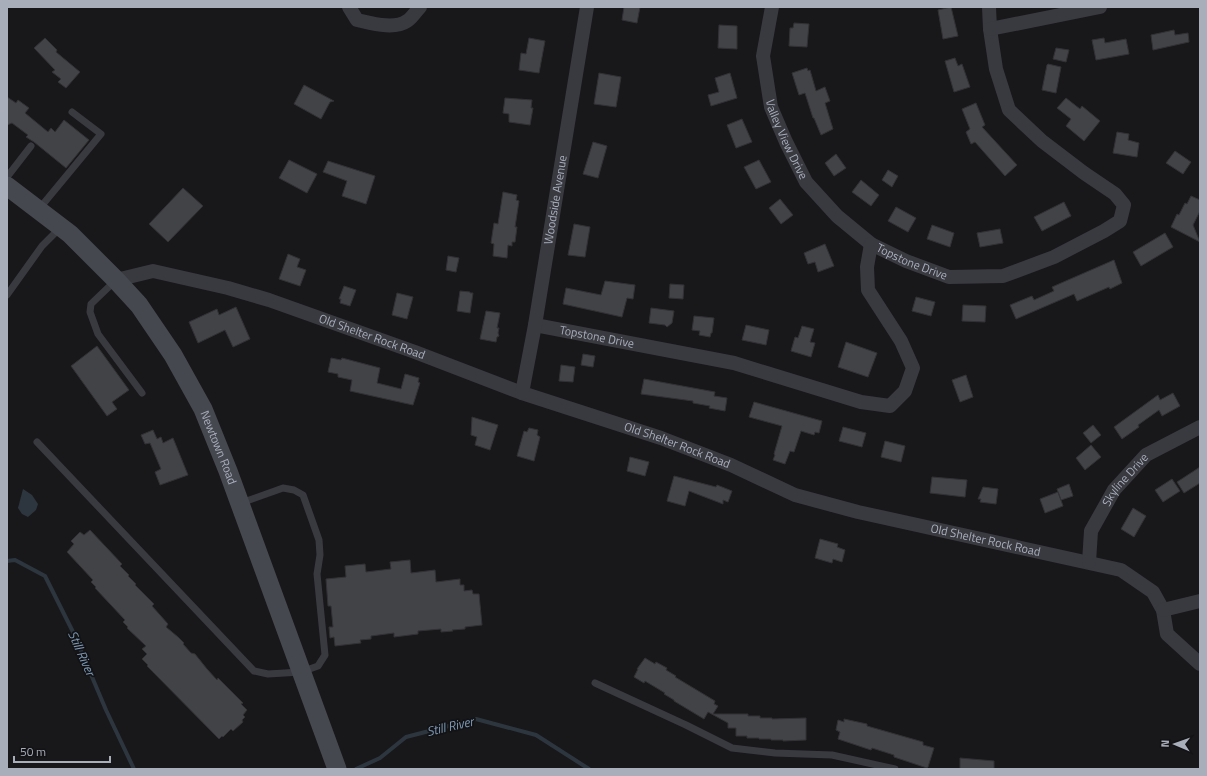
<svg xmlns="http://www.w3.org/2000/svg" width="1207" height="776" viewBox="0 0 1207 776" font-family="'Titillium Web',sans-serif">
<style>
.water{fill:#2d363f}
.lines{fill:none;stroke-linecap:round;stroke-linejoin:round}
.stream{stroke:#2d363f;stroke-width:4}
.building{fill:#424347;stroke:#323236}
.lane{stroke:#393940;stroke-width:7}
.street{stroke:#393940;stroke-width:14}
.secondary{stroke:#464850;stroke-width:19}
.labels{text-anchor:middle;stroke-width:3.5;stroke-linejoin:round;paint-order:stroke}
.street-label{font-size:12px;fill:#a9aebb;stroke:#131315}
.water-label{font-size:13px;font-style:italic;fill:#7e9ab8;stroke:#131315}
</style>
<rect width="100%" height="100%" fill="#18181a"/>
<!-- water -->
<path class="water" d="M23 489 32 495 38 504 36 510 28 517 22 514 18 508Z"/>
<g class="lines">
<!-- stream -->
<path class="stream" d="M7 561 15 560 45 576 73 632 106 710 134 769
M356 769 380 758 406 737 476 719 536 735 589 769"/>
</g>
<!-- building -->
<path class="building" d="M624 7H640L637 23 622 20Z
M951 7 958 36 943 39 938 10Z
M794 23 809 24 807 47 789 46 790 28H793Z
M719 25 737 26V49L718 48Z
M1174 30 1175 35 1188 33 1189 42 1153 50 1151 35Z
M45 38 57 50 56 52 80 72 66 88 58 82 61 79 52 72 55 70 34 48Z
M529 38 545 41 539 73 519 70 521 53 526 54Z
M1104 38 1105 43 1126 39 1129 54 1096 60 1092 40Z
M1056 48 1069 50 1066 62 1053 59Z
M955 58 958 66 962 64 970 87 954 92 945 61Z
M1048 64 1061 67 1056 93 1042 90 1047 65Z
M807 68 808 71 810 70 816 91 825 87 830 101 825 103 833 129 821 135 814 118H813L805 93 799 95 792 73Z
M599 73 621 77 616 107 594 104Z
M730 73 737 98 711 106 708 95 719 92 715 78Z
M304 85 334 101 330 102 321 119 294 104Z
M7 97 16 103 18 100 29 108 25 113 48 132 51 128 55 132 64 120 89 140 66 168 34 142 26 137 28 135 12 123 7 125Z
M505 98 532 100 531 108H533L530 125 509 122V114L503 113Z
M1066 98 1080 109 1082 106 1100 121 1084 141 1066 126 1071 119 1057 108Z
M976 103 985 125 982 127 1017 165 1005 176 975 142 971 144 966 132 970 129 962 109Z
M742 119 752 142 736 148 727 125Z
M1117 132 1129 134 1128 140 1139 143 1137 157 1113 153Z
M593 142 607 146 598 178 583 174Z
M1175 151 1191 162 1183 174 1166 163Z
M836 154 846 168 834 176 825 163Z
M289 160 317 174 307 193 279 178Z
M759 160 771 182 756 189 744 167Z
M328 161 375 176 366 204 342 196 347 181 323 172Z
M888 170 898 176 892 187 882 180Z
M861 180 879 195 871 206 852 192Z
M183 188 203 206 168 242 149 224Z
M503 192 517 195 516 200 519 201 515 227H517L515 242H512V246L508 245 507 258 493 256 494 244 491 243 494 223 498 224Z
M1191 196 1200 200V211L1193 225 1200 242 1171 227 1177 214 1179 215 1185 203 1187 204Z
M780 199 793 215 781 224 769 208Z
M1064 202 1071 216 1042 231 1034 217Z
M896 207 916 218 908 232 888 221Z
M574 224 590 227 585 257 568 255Z
M932 225 954 233 950 247 927 239Z
M1000 229 1003 243 980 247 977 233Z
M1165 233 1173 247 1141 266 1133 252Z
M825 244 834 266 818 272 815 262 808 264 804 253Z
M288 254 300 259 297 267 306 270 300 286 279 279Z
M448 256 459 258 456 272 446 270Z
M1114 260 1122 283 1110 289 1109 287 1077 301 1074 294 1016 319 1010 305 1032 296 1034 300 1054 291 1052 287Z
M605 281 635 285 633 299 627 298 622 317 563 304 566 288 601 295Z
M670 284 684 285 683 299 669 298Z
M344 286 356 290 350 306 340 303 341 299H339Z
M460 291 470 292V293H473L470 313 457 311Z
M397 293 413 297 407 319 392 315Z
M916 297 935 302 931 316 912 311Z
M963 305 986 306 985 322 962 321Z
M236 307 250 339 233 347 225 330 198 343 189 322 217 309 219 315Z
M651 308 674 311 672 323 667 327 665 325 649 323Z
M486 311 500 313 497 328H499L498 333 499 336 497 337 496 342 480 339Z
M694 316 714 318 712 333H711L710 337 699 335 700 331 692 330Z
M746 325 769 330 766 345 742 340Z
M802 326 814 329 810 342 815 343 811 357 791 351 795 337 798 338Z
M846 342 877 353 868 377 838 367Z
M97 346 129 390 112 402 117 409 107 416 71 366Z
M583 354 595 356 593 367 581 365Z
M331 358 341 360 342 358 380 368 377 383 401 389 405 374 419 378 418 382 420 383 413 405 350 391 352 380 338 377V374L328 372Z
M561 365 575 367 573 382 559 381Z
M966 375 973 397 960 402 952 380Z
M644 379 715 392 714 396 727 398 725 411 709 408 710 406 693 403V401L641 394Z
M1173 393 1180 406 1162 416 1159 410 1138 425 1139 427 1122 439 1114 427 1158 395 1160 400Z
M754 402 822 421 819 433 815 432 814 435 801 431 794 452 790 451 785 464 773 460 775 455 774 454 782 426 749 417Z
M472 417 498 425 490 450 475 445 477 437 471 435Z
M1093 425 1101 435 1091 443 1083 433Z
M843 427 866 433 862 447 839 441Z
M529 428 538 430 537 435 540 437 534 461 517 456 524 431 527 432Z
M153 430 157 439 161 437 163 443 173 438 188 475 160 485 155 472 161 469 150 443 145 444 141 435Z
M885 441 905 446 901 462 881 457Z
M1091 445 1101 457 1085 470 1076 458Z
M630 457 649 462 645 476 627 471Z
M1200 467V483L1184 493 1177 482Z
M674 476 716 487 717 485 732 491 728 502 723 500V504L689 491 685 506 667 501Z
M932 477 967 480 965 497 930 493Z
M1172 479 1180 491 1163 502 1155 490Z
M1069 484 1073 496 1061 500 1057 489Z
M983 487 998 489 996 504 980 502 981 499H978Z
M1058 492 1063 506 1045 513 1040 499Z
M1133 508 1146 516 1134 537 1121 529Z
M90 530 122 564 120 566 129 575 128 576 136 584 135 585 154 604 152 606 168 624 166 627 178 637 184 643 183 644 191 653 195 654 207 669 217 680 218 678 243 703 241 704 247 710 243 715 245 717 242 720 243 722 233 731 231 729 223 737 222 736 219 739 147 666 148 665 142 659 147 654 142 649 146 646 127 628 128 627 123 622 125 620 95 588 96 587 91 582 93 580 67 552 74 544 71 541 80 532 84 535Z
M820 539 838 544 837 547 845 550 842 562 833 559 832 563 815 558Z
M410 560 411 573 435 570 436 582 460 579V585H464V591L472 590 473 594H479L482 625 465 627V629L452 630 453 631 441 632V629L418 631V634L394 637V633L371 636V639L360 640 361 643 335 646 334 637 330 638 329 627H333L331 606H328L326 579 346 577 345 566 365 564 366 572 391 569 390 562Z
M645 658 655 664 656 662 667 668 666 670 676 676 675 677 715 701 714 704 718 706 713 714H748V716H760V718H772V719L806 718V740L783 741V740H771V739H759V738H747V736H736V728H728V723L708 712 704 719 674 701V700L664 694 665 693 645 681 644 683 634 677 638 669H637Z
M844 719 867 724V726L923 742V745L934 748 928 767 927 768 894 757V755L872 748 871 750 838 739 840 732 836 730 838 720 844 722Z
M960 758 994 761V769H960Z"/>
<g class="lines">
<!-- lane -->
<path class="lane" d="M7 177 31 146
M39 209 101 134 72 112
M116 280 91 304 90 312 98 334 142 393
M7 295 42 246 61 227
M37 442 254 671 268 674 301 672 318 666 325 655 317 574 320 555 319 540 303 495 294 490 283 488 241 503
M595 683 686 725 732 748 775 753 832 755 895 769"/>
<!-- street -->
<g class="street">
<path d="M349 7 357 20C371 23 394 30 407 21 412 18 416 11 420 7"/>
<path id="s1" d="M772 7 763 56 771 107 786 142 806 182 837 216 871 244 906 261 949 277 1003 276 1054 257 1104 231 1120 221 1124 205 1115 194 1084 173 1042 141 1009 110 996 69 990 29 989 7"/>
<path d="M990 29 1100 7"/>
<path id="s2" d="M116 280 153 271 228 288 269 300 415 352 522 393 661 438 731 465 795 495 858 512 1121 570 1153 592 1163 610 1167 634 1200 664"/>
<path id="s3" d="M535 325 734 363 861 402 890 406 905 391 913 368 901 341 868 290 867 267 871 244"/>
<path id="s4" d="M522 393 535 325 587 7"/>
<path id="s5" d="M1089 562 1091 531 1114 490 1146 455 1200 427"/>
<path d="M1163 610 1200 601"/>
</g>
<!-- secondary -->
<path class="secondary" id="s6" d="M7 186 70 234 116 280 139 305 173 355 203 409 228 471 337 769"/>
</g>
<g class="labels">
<!-- street labels -->
<g class="street-label">
<text dy="4" stroke="none"><textPath href="#s1" startOffset="137">Valley View Drive</textPath></text>
<text dy="4" stroke="none"><textPath href="#s4" startOffset="196">Woodside Avenue</textPath></text>
<text dy="4" stroke="none"><textPath href="#s1" startOffset="319">Topstone Drive</textPath></text>
<text dy="4" stroke="none"><textPath href="#s2" startOffset="267">Old Shelter Rock Road</textPath></text>
<text dy="4" stroke="none"><textPath href="#s3" startOffset="63">Topstone Drive</textPath></text>
<text dy="4" stroke="none"><textPath href="#s2" startOffset="591">Old Shelter Rock Road</textPath></text>
<text dy="4" stroke="none"><textPath href="#s6" startOffset="342">Newtown Road</textPath></text>
<text dy="4" stroke="none"><textPath href="#s5" startOffset="93">Skyline Drive</textPath></text>
<text dy="4" stroke="none"><textPath href="#s2" startOffset="915">Old Shelter Rock Road</textPath></text>
</g>
<!-- water labels -->
<g class="water-label">
<text transform="translate(82 653) rotate(66)" y="5">Still River</text>
<text transform="translate(450 726) rotate(-13)" y="5">Still River</text>
</g>
</g>
<!-- border -->
<rect width="1207" height="776" fill="none" stroke="#a9aebb" stroke-width="16"/>
<!-- north arrow -->
<g transform="translate(1175 744) rotate(272)" stroke="#131315" stroke-width="3" paint-order="stroke">
<path d="M0-3L7 15L0 10L-7 15Z" fill="#a9aebb"/>
<text y="-6" font-size="11" font-weight="bold" text-anchor="middle" fill="#a9aebb">N</text>
</g>
<!-- scale -->
<path d="M14 756v6h96v-6" fill="none" stroke="#a9aebb" stroke-width="2"/>
<text x="20" y="756" font-size="12" fill="#a9aebb" stroke="#131315" stroke-width="3" paint-order="stroke">50 m</text>
</svg>
